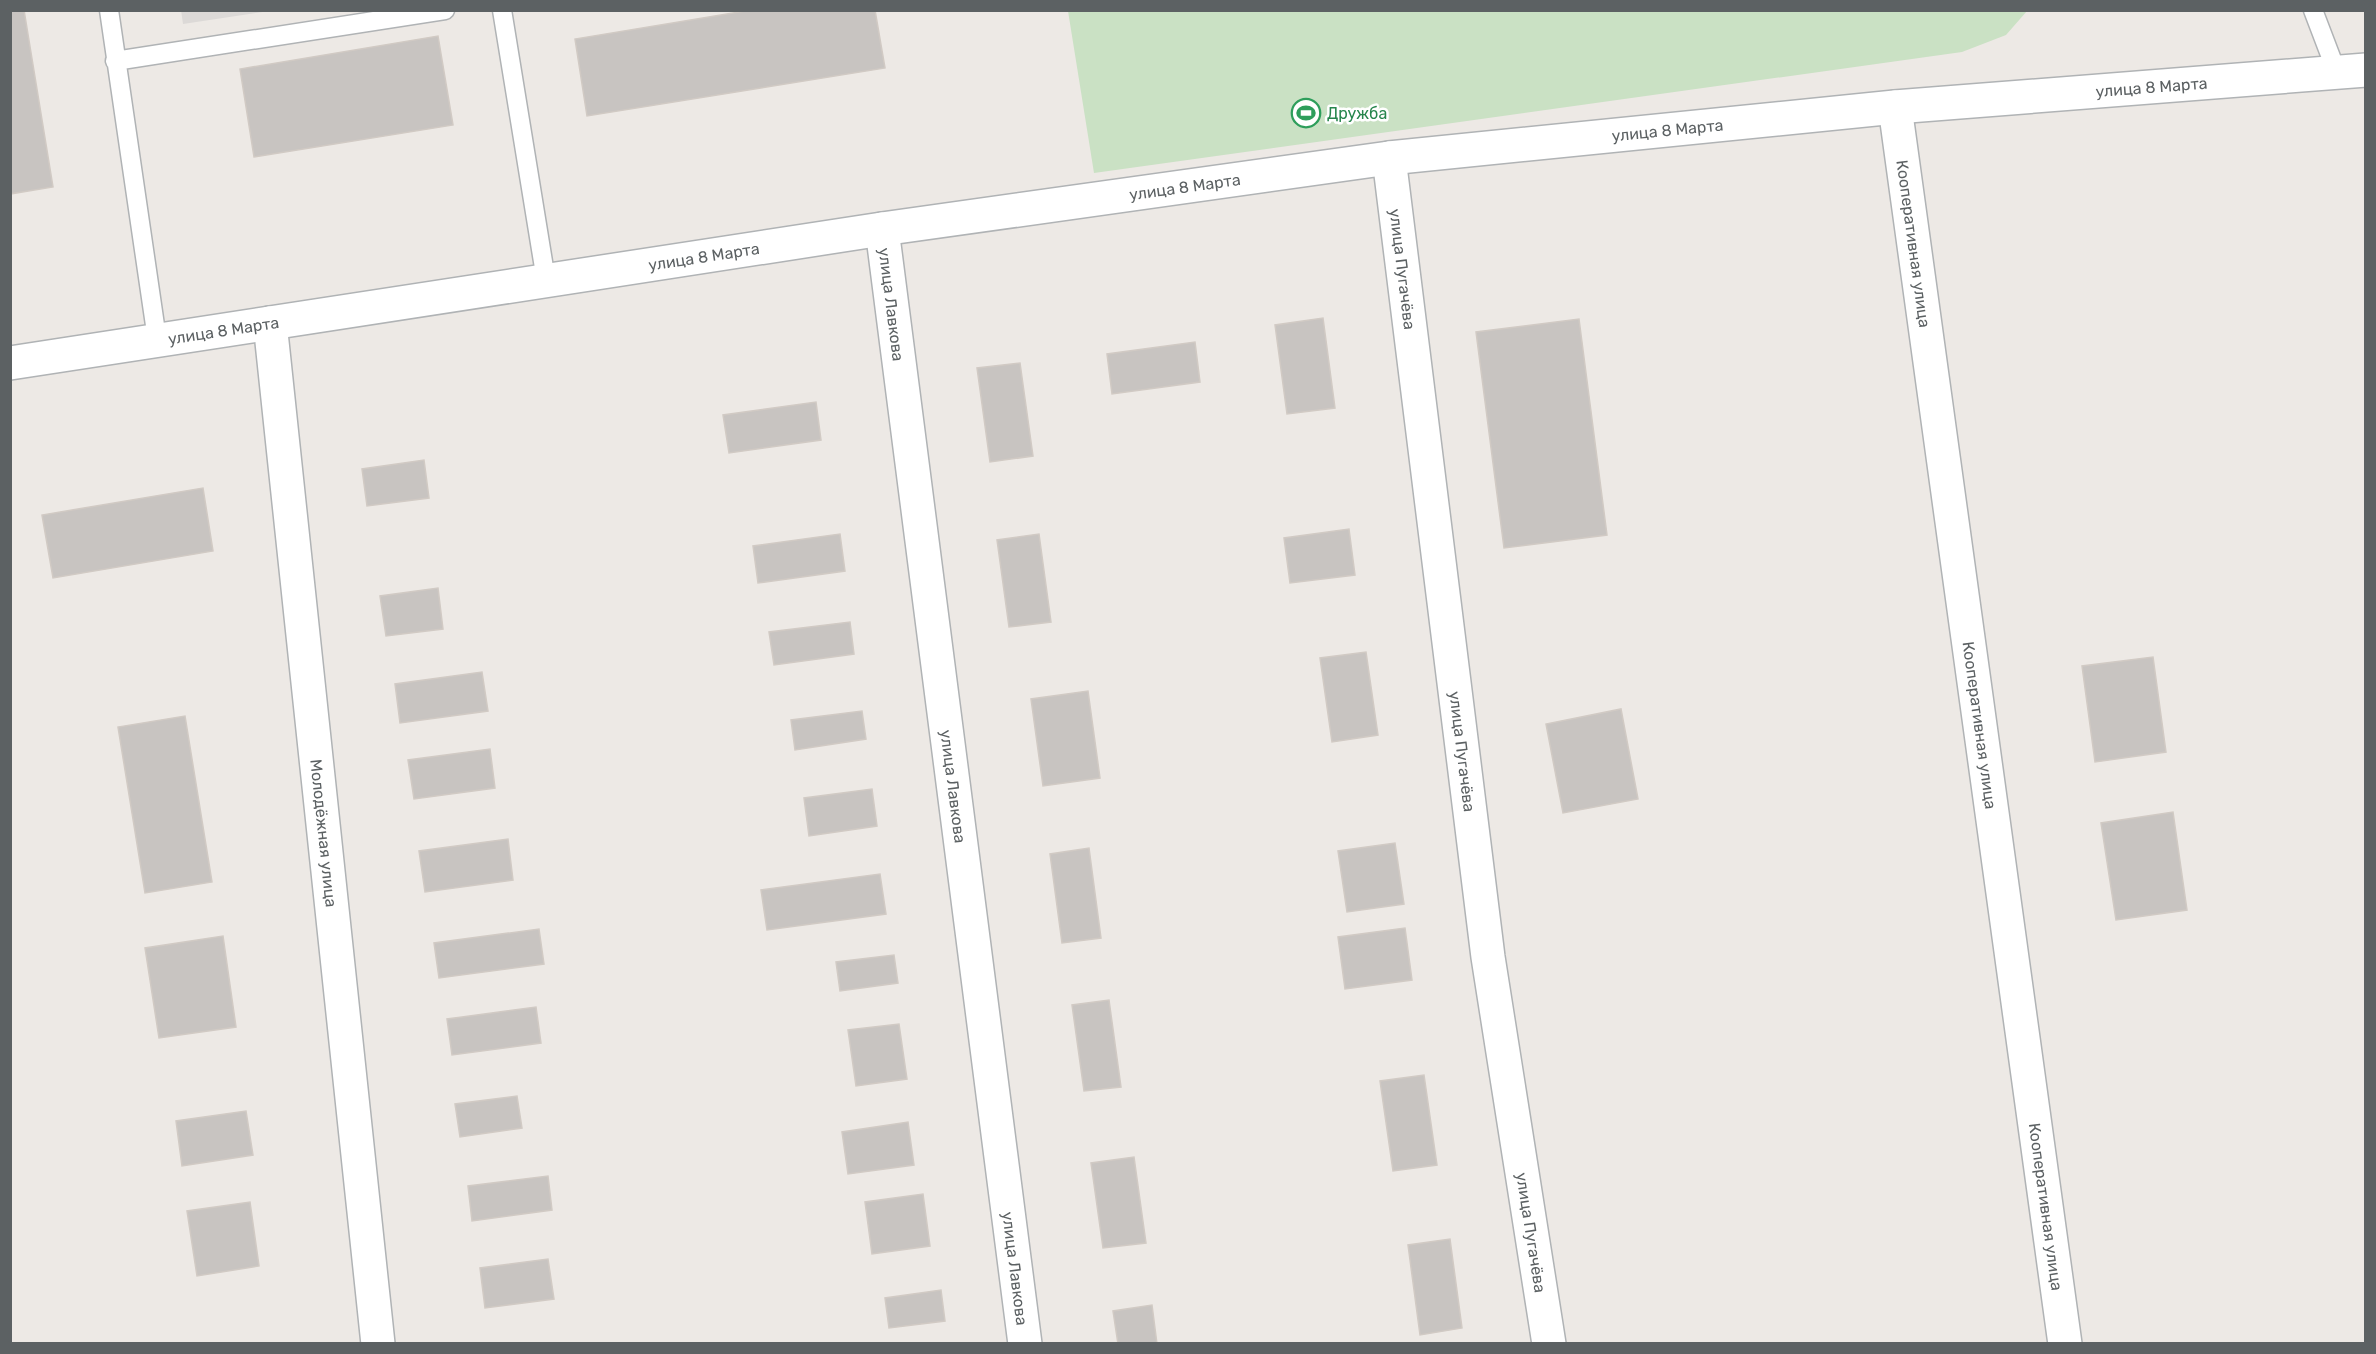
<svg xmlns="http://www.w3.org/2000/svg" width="2376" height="1354" viewBox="0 0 2376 1354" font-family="Rubik,sans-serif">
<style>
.industrial{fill:#dcd9d7}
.green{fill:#cae1c4}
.building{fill:#c8c4c1;stroke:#d1cac4;stroke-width:1.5}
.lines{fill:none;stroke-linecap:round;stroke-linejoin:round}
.service-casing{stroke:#b0b3b5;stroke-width:21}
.minor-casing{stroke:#b0b3b5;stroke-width:36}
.service{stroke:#fff;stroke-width:18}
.minor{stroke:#fff;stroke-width:33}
.labels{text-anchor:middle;stroke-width:5;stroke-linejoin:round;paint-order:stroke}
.street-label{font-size:16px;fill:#5c6163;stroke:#fff}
.leisure-label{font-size:16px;fill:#27864d;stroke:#fff;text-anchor:start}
</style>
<rect width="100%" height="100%" fill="#ede9e5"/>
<!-- industrial -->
<path class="industrial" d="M181 10H269V11L183 24Z"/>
<!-- green -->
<path class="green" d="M1068 11V10L2027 11 2006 35 1962 52 1094 173Z"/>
<!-- building -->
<path class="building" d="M10 10H24L53 187 10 194Z
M751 10H875L885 68 587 116 575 39Z
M438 36 453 125 254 157 240 69Z
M1323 318 1335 408 1287 414 1275 325Z
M1579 319 1607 535 1504 548 1476 332Z
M1195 342 1200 382 1112 394 1107 354Z
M1020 363 1033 456 990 462 977 368Z
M816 402 821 440 729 453 723 415Z
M424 460 429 498 367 506 362 469Z
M203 488 213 551 53 578 42 515Z
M1349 529 1355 575 1290 583 1284 538Z
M840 534 845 571 758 583 753 546Z
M1039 534 1051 622 1009 627 997 540Z
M438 588 443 629 386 636 380 596Z
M850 622 854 654 774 665 769 632Z
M1366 652 1378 735 1332 742 1320 658Z
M2153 657 2166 752 2095 762 2082 666Z
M482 672 488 711 400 723 395 684Z
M1088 691 1100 778 1043 786 1031 699Z
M1621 709 1638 799 1563 813 1546 724Z
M862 711 866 739 795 750 791 720Z
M185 716 212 882 145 893 118 727Z
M490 749 495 788 414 799 408 760Z
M872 789 877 826 809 836 804 798Z
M2173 812 2187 910 2116 920 2101 823Z
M508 839 513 880 425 892 419 851Z
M1395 843 1404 904 1347 912 1338 851Z
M1089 848 1101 938 1062 943 1050 854Z
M880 874 886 914 767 930 761 890Z
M1405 928 1412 980 1345 989 1338 937Z
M539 929 544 964 439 978 434 943Z
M223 936 236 1027 159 1038 145 948Z
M894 955 898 983 840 991 836 962Z
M1109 1000 1121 1087 1084 1091 1072 1005Z
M536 1007 541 1043 452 1055 447 1019Z
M899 1024 907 1079 856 1086 848 1030Z
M1424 1075 1437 1165 1393 1171 1380 1081Z
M517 1096 522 1128 460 1137 455 1104Z
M246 1111 253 1155 182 1166 176 1121Z
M908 1122 914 1165 848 1174 842 1132Z
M1134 1157 1146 1243 1103 1248 1091 1163Z
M548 1176 552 1210 472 1221 468 1186Z
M923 1194 930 1246 872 1254 865 1202Z
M250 1202 259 1266 197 1276 187 1211Z
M1450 1239 1462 1328 1420 1335 1408 1245Z
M548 1259 554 1299 485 1308 480 1268Z
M941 1290 945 1321 889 1328 885 1298Z
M1152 1305 1157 1344H1118L1113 1311Z"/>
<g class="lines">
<!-- service casing -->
<g class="service-casing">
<path id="service" d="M109 10 157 339
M502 10 546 280
M2313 10 2337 73
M115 61 445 10"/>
</g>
<!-- minor casing -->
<g class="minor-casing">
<g id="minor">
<path id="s1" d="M1895 107 2065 1344"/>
<path id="s2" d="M1389 158 1488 957 1549 1344"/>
<path id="s3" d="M882 229 1025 1344"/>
<path id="s4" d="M270 323 378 1344"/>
<path id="s5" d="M10 363 882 229 1389 158 1895 107 2366 70"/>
</g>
</g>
<!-- service -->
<use href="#service" class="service"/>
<!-- minor -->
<use href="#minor" class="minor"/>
</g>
<!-- icons -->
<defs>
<g id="stadium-ring" transform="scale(1.5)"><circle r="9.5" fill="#fff" stroke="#2e9e5b" stroke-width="1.5"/><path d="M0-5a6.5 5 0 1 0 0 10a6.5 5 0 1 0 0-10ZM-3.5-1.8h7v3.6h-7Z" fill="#2e9e5b"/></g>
</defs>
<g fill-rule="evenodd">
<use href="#stadium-ring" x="1306" y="113"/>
</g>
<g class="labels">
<!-- street labels -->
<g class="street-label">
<text dy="6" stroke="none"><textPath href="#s5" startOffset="2160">улица 8 Марта</textPath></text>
<text dy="6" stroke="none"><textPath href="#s5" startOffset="1674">улица 8 Марта</textPath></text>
<text dy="6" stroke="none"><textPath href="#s5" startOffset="1188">улица 8 Марта</textPath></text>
<text dy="6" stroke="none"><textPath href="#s1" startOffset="138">Кооперативная улица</textPath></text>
<text dy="6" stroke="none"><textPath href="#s5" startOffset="702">улица 8 Марта</textPath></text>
<text dy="6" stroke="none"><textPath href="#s2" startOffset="112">улица Пугачёва</textPath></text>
<text dy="6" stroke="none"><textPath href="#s3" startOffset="76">улица Лавкова</textPath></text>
<text dy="6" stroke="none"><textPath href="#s5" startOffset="216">улица 8 Марта</textPath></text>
<text dy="6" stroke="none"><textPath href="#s1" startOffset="624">Кооперативная улица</textPath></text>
<text dy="6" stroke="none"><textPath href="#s2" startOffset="598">улица Пугачёва</textPath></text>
<text dy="6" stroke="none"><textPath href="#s3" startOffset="562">улица Лавкова</textPath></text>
<text dy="6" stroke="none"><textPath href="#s4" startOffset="513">Молодёжная улица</textPath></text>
<text dy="6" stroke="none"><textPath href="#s1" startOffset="1110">Кооперативная улица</textPath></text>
<text dy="6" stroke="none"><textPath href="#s2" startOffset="1084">улица Пугачёва</textPath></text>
<text dy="6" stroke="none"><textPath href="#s3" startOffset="1048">улица Лавкова</textPath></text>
</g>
<!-- leisure labels -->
<g class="leisure-label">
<text x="1327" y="119">Дружба</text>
</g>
</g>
<!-- border -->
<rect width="2376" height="1354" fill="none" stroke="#5c6163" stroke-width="24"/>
</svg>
